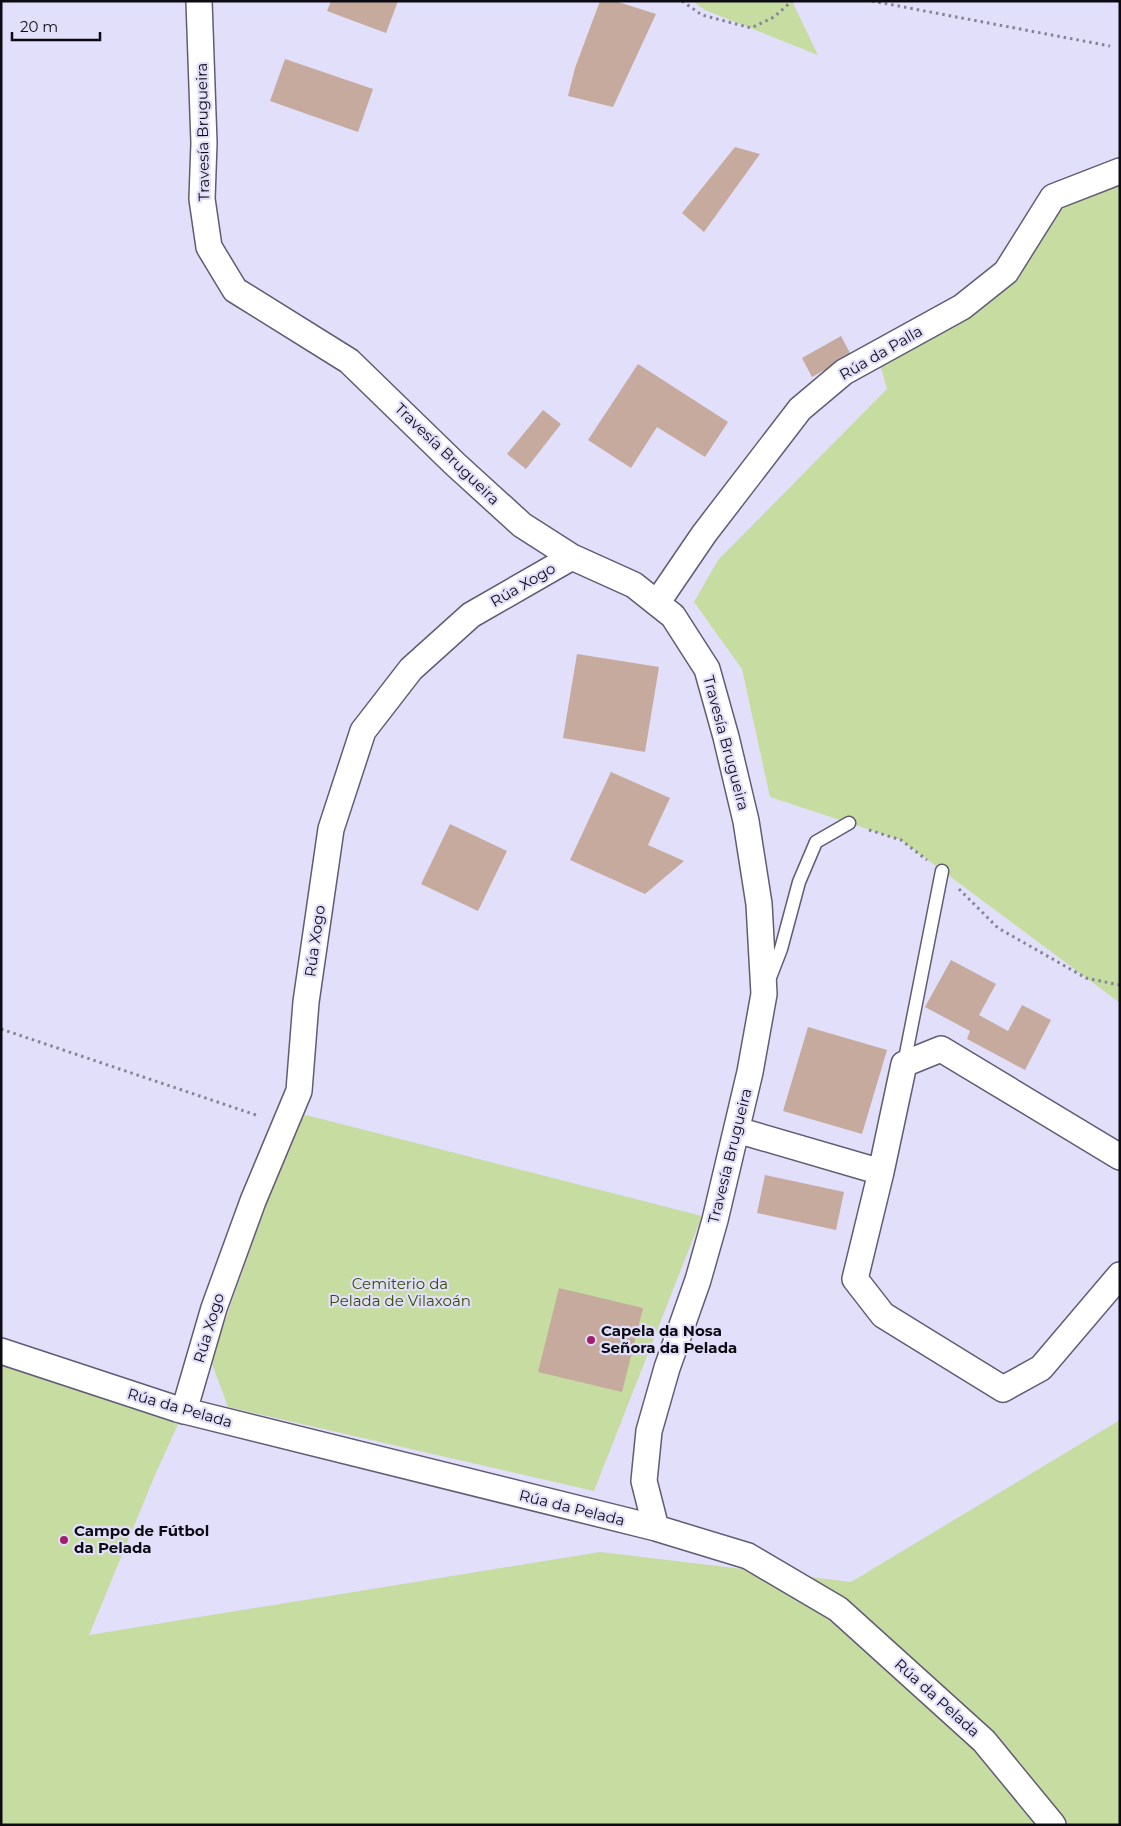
<svg xmlns="http://www.w3.org/2000/svg" width="1121" height="1826" viewBox="0 0 1121 1826" font-family="Montserrat,sans-serif">
<style>
.green{fill:#c6dca1}
.building{fill:#c5aa9d}
.lines{fill:none;stroke-linecap:round;stroke-linejoin:round}
.service-casing{stroke:#605c74;stroke-width:15}
.minor-casing{stroke:#605c74;stroke-width:28}
.path{stroke:#858395;stroke-width:3;stroke-dasharray:2.5 4;stroke-linecap:butt}
.service{stroke:#fff;stroke-width:12}
.minor{stroke:#fff;stroke-width:25}
.poi-dot{fill:#a11e6c;stroke:#e2dffa;stroke-width:2}
.labels{text-anchor:middle;stroke-width:4.5;stroke-linejoin:round;paint-order:stroke}
.street-label{font-size:15px;fill:#0c0b13;stroke:#e2dffa}
.park-label{font-size:15px;fill:#374b01;stroke:#e2dffa}
.poi-label{font-size:15px;font-weight:bold;fill:#0c0b13;stroke:#e2dffa;text-anchor:start}
</style>
<rect width="100%" height="100%" fill="#e2dffa"/>
<!-- green -->
<path class="green" d="M692 1H792L818 55 705 10Z
M1120 171V1003L901 840 770 797 742 669 694 602 718 560 887 389 877 354 962 307 1053 197Z
M298 1113 702 1216 594 1491 228 1407 211 1361Z
M1 1342 184 1411 155 1475 89 1635 600 1552 851 1582 1120 1420V1825H1Z"/>
<!-- building -->
<path class="building" d="M331 1H398L386 33 327 11Z
M600 1H615L656 14 613 107 568 96 575 68Z
M285 59 373 89 358 132 270 101Z
M735 147 760 154 704 232 682 213Z
M841 336 851 355 812 377 802 358Z
M638 364 728 422 705 457 657 427 631 468 588 440Z
M543 410 561 424 526 469 507 454Z
M577 654 659 667 645 752 563 738Z
M611 772 670 798 648 845 684 861 645 894 570 860Z
M450 824 507 851 478 911 421 884Z
M951 960 996 984 979 1015 1008 1031 1022 1005 1051 1020 1025 1070 967 1039 970 1031 925 1007Z
M808 1027 887 1050 862 1134 783 1111Z
M765 1175 844 1192 836 1230 757 1213Z
M559 1288 643 1308 622 1392 538 1372Z"/>
<g class="lines">
<!-- service casing -->
<g class="service-casing">
<path id="service" d="M769 980 781 949 799 882 816 842 849 823
M904 1064 942 871"/>
</g>
<!-- minor casing -->
<g class="minor-casing">
<path id="minor" d="M199 1 204 143 202 199 209 247 235 290 349 361 455 464 522 525 572 557 634 585 673 616 707 669 726 737 746 821 759 904 764 994 750 1072 715 1220 698 1280 667 1368 649 1431 644 1481 656 1528
M657 603 704 534 800 409 844 372 962 307 1006 272 1053 197 1120 171
M737 1130 881 1172
M1120 1157 941 1049 904 1064 881 1172 855 1279 883 1315 1003 1389 1041 1368 1120 1275
M1 1351 177 1409 656 1528 748 1556 838 1609 984 1741 1053 1825
M184 1411 214 1308 253 1201 299 1091 306 1002 331 829 363 731 411 669 471 615 572 557"/>
</g>
<!-- path -->
<path class="path" d="M682 1 702 15 751 28 774 17 792 1
M872 1 1110 46
M869 830 901 840 927 860
M959 889 998 928 1086 978 1120 985
M1 1029 259 1116"/>
<!-- service -->
<use href="#service" class="service"/>
<!-- minor -->
<use href="#minor" class="minor"/>
</g>
<!-- markers -->
<g class="poi-dot">
<circle cx="591" cy="1340" r="5"/>
<circle cx="64" cy="1540" r="5"/>
</g>
<g class="labels">
<!-- street labels -->
<g class="street-label">
<text transform="translate(203 132) rotate(-91)" y="5">Travesía Brugueira</text>
<text transform="translate(881 353) rotate(-30)" y="5">Rúa da Palla</text>
<text transform="translate(447 454) rotate(44)" y="5">Travesía Brugueira</text>
<text transform="translate(523 585) rotate(-30)" y="5">Rúa Xogo</text>
<text transform="translate(726 743) rotate(75)" y="5">Travesía Brugueira</text>
<text transform="translate(315 941) rotate(-82)" y="5">Rúa Xogo</text>
<text transform="translate(730 1156) rotate(-76)" y="5">Travesía Brugueira</text>
<text transform="translate(209 1328) rotate(-73)" y="5">Rúa Xogo</text>
<text transform="translate(180 1408) rotate(16)" y="5">Rúa da Pelada</text>
<text transform="translate(572 1508) rotate(14)" y="5">Rúa da Pelada</text>
<text transform="translate(937 1698) rotate(42)" y="5">Rúa da Pelada</text>
</g>
<!-- park labels -->
<g class="park-label">
<text x="400" y="1289">Cemiterio da<tspan x="400" dy="17">Pelada de Vilaxoán</tspan></text>
</g>
<!-- poi labels -->
<g class="poi-label">
<text x="601" y="1336">Capela da Nosa<tspan x="601" dy="17">Señora da Pelada</tspan></text>
<text x="74" y="1536">Campo de Fútbol<tspan x="74" dy="17">da Pelada</tspan></text>
</g>
</g>
<!-- border -->
<rect width="1121" height="1826" fill="none" stroke="#0c0b13" stroke-width="5"/>
<!-- scale -->
<path d="M12 32v8h88v-8" fill="none" stroke="#0c0b13" stroke-width="2.5"/>
<text x="20" y="32" font-size="15" fill="#0c0b13" stroke="#e2dffa" stroke-width="4" paint-order="stroke">20 m</text>
</svg>
